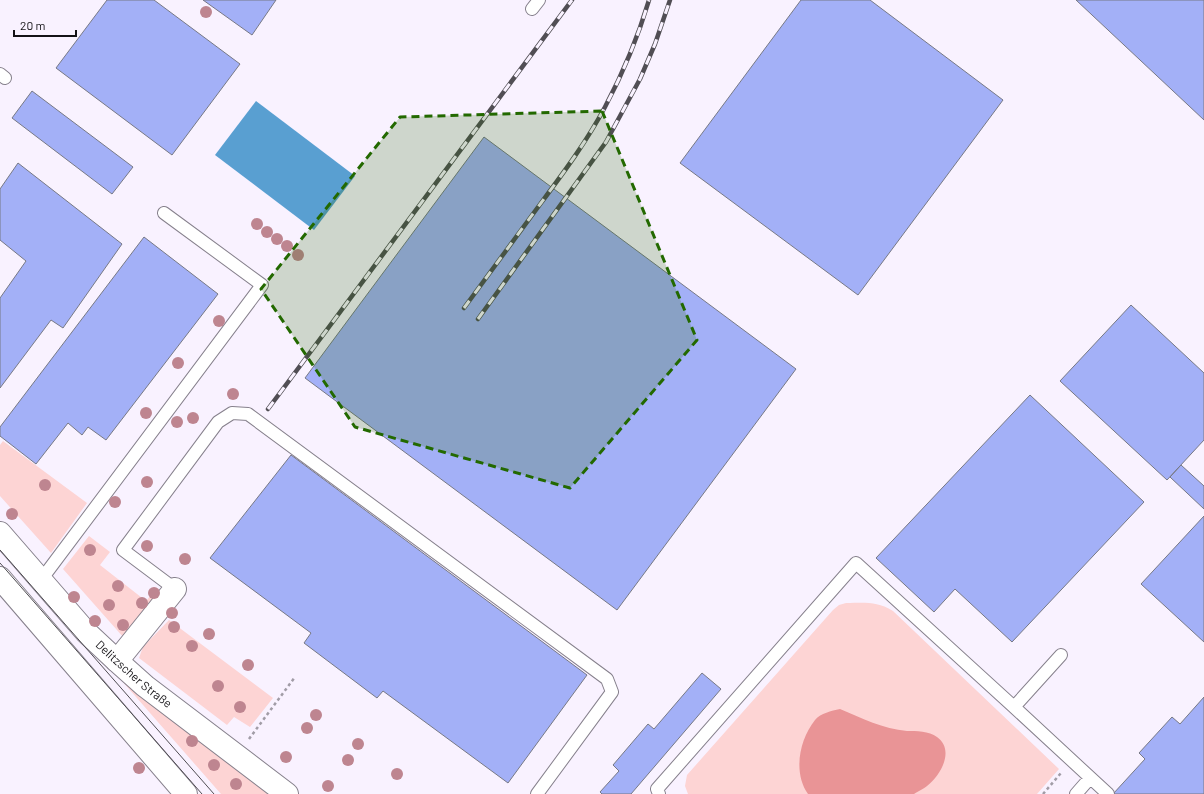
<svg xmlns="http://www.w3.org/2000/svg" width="1204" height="794" viewBox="0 0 1204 794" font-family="Barlow,sans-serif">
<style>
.green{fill:#fdd4d4}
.forest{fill:#e99496}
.water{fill:#599fd1}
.building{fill:#a3b0f7;stroke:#777985}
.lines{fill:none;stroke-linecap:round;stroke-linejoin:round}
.service-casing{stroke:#86808c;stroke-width:14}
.minor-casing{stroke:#86808c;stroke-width:24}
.secondary-casing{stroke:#86808c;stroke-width:24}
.path{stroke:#a19ca6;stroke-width:2.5;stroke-dasharray:3 3;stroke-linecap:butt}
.service{stroke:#fff;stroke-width:12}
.minor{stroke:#fff;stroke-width:22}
.secondary{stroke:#fff;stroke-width:22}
.tram{stroke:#514e54;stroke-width:1}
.rail-casing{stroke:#514e54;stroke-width:4.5}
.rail{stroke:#f9f2ff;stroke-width:3;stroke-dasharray:9;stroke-linecap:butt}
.tree{fill:#be8590}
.marked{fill:#236900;fill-opacity:0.2;stroke:#236900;stroke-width:3;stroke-dasharray:8 5;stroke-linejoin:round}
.labels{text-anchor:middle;stroke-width:3;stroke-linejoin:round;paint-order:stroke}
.street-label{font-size:12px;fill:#141216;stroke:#f9f2ff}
</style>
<rect width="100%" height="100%" fill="#f9f2ff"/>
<!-- green -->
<path class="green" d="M3 441 87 503 51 553 0 496V445Z
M89 536 110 552 100 565 146 601 157 588 162 592 124 638 63 569Z
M846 603C866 603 876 601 893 611L1059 769 1037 794H688L685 786 687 775 833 610 839 605Z
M169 620 273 698 250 727 234 717 227 725 139 658 143 647Z
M115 673 278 794H221Z"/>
<!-- forest -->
<path class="forest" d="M840 709C862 718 883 729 907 731 916 731 929 731 937 737 955 750 941 775 927 786 924 789 918 791 914 794H808C793 773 799 740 815 720 821 713 831 711 840 709Z"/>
<!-- water -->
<path class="water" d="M256 101 355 176 314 230 215 155Z"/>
<!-- building -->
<path class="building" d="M107 0H154L240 64 172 155 56 68Z
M203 0H276L252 35Z
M801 0H870L1003 100 858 295 680 163Z
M1076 0H1204V120Z
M32 91 133 167 112 194 12 118Z
M484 137 796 369 617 610 305 378Z
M18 163 122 244 63 328 51 320 0 388V298L26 261 0 240V189Z
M144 237 218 294 106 440 88 427 82 435 68 423 36 464 0 436V427Z
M1131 305 1204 373V440L1167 480 1060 381Z
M1030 395 1144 502 1012 642 955 589 934 612 876 558Z
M291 455 587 675 508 783 383 691 377 698 304 643 311 633 210 558Z
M1181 465 1204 486V509L1170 477Z
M1204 516V642L1141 584Z
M702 673 721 689 631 794H602L600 792 619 771 613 765 648 724 654 729Z
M1204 697V794H1113L1145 759 1139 753 1172 717 1180 724Z"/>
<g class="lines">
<!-- service casing -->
<g class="service-casing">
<path id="service" d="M532 9 539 0
M0 74 5 78
M41 580 262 285 164 213
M175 589 123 550 218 422 232 413 248 414 607 679 612 692 537 794
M1061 655 1014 707 1108 794
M659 794 657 789 856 563 1014 707
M1076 794 1090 778"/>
</g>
<!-- minor casing -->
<g class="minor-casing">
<path id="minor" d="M117 661 175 589"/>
</g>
<!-- secondary casing -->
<g class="secondary-casing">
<g id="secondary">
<path id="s1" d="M0 533 86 632 117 661 145 686 287 794"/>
<path d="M0 578 186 794"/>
</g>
</g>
<!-- path -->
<path class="path" d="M249 739 295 677
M1043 794 1061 773"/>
<!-- service -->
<use href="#service" class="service"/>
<!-- minor -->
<use href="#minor" class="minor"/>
<!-- secondary -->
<use href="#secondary" class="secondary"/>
<!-- tram -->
<path class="tram" d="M0 550 214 794
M0 563 202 794"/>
<!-- rail casing -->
<g class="rail-casing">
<path id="rail" d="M464 308C490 273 515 238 541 203 564 172 587 141 605 107 623 73 638 37 649 0
M478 319 606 142 640 79 655 44 670 0
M268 409 572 0"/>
</g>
<!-- rail -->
<use href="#rail" class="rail"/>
</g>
<!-- trees -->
<g class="tree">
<circle cx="206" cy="12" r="6"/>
<circle cx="257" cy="224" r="6"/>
<circle cx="267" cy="232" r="6"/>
<circle cx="277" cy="239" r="6"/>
<circle cx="287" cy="246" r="6"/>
<circle cx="298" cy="255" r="6"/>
<circle cx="219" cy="321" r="6"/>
<circle cx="178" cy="363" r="6"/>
<circle cx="233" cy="394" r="6"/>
<circle cx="146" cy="413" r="6"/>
<circle cx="193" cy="418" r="6"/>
<circle cx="177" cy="422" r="6"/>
<circle cx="147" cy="482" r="6"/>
<circle cx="45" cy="485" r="6"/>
<circle cx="115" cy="502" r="6"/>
<circle cx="12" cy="514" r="6"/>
<circle cx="147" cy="546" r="6"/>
<circle cx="90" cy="550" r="6"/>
<circle cx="185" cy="559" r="6"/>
<circle cx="118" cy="586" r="6"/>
<circle cx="154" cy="593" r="6"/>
<circle cx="74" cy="597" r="6"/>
<circle cx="142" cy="603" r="6"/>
<circle cx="109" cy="605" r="6"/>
<circle cx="172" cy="613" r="6"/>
<circle cx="95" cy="621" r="6"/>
<circle cx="123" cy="625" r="6"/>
<circle cx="174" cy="627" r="6"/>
<circle cx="209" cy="634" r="6"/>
<circle cx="192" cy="646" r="6"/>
<circle cx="248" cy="665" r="6"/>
<circle cx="218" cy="686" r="6"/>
<circle cx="240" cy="707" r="6"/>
<circle cx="316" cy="715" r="6"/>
<circle cx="307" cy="728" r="6"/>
<circle cx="192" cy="741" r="6"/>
<circle cx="358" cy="744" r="6"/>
<circle cx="286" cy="757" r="6"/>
<circle cx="348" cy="760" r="6"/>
<circle cx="214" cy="765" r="6"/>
<circle cx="139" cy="768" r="6"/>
<circle cx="397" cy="774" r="6"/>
<circle cx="236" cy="784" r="6"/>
<circle cx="328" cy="786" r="6"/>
</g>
<!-- marked area -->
<path class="marked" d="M602 111 697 340 570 488 355 427 261 289 400 117Z"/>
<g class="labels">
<!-- street labels -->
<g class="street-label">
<text dy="4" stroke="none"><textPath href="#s1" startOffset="195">Delitzscher Straße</textPath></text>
</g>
</g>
<!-- scale -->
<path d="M14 30v6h62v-6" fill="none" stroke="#141216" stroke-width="2"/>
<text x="20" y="30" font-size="12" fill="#141216" stroke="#f9f2ff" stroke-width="3" paint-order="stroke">20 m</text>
</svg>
